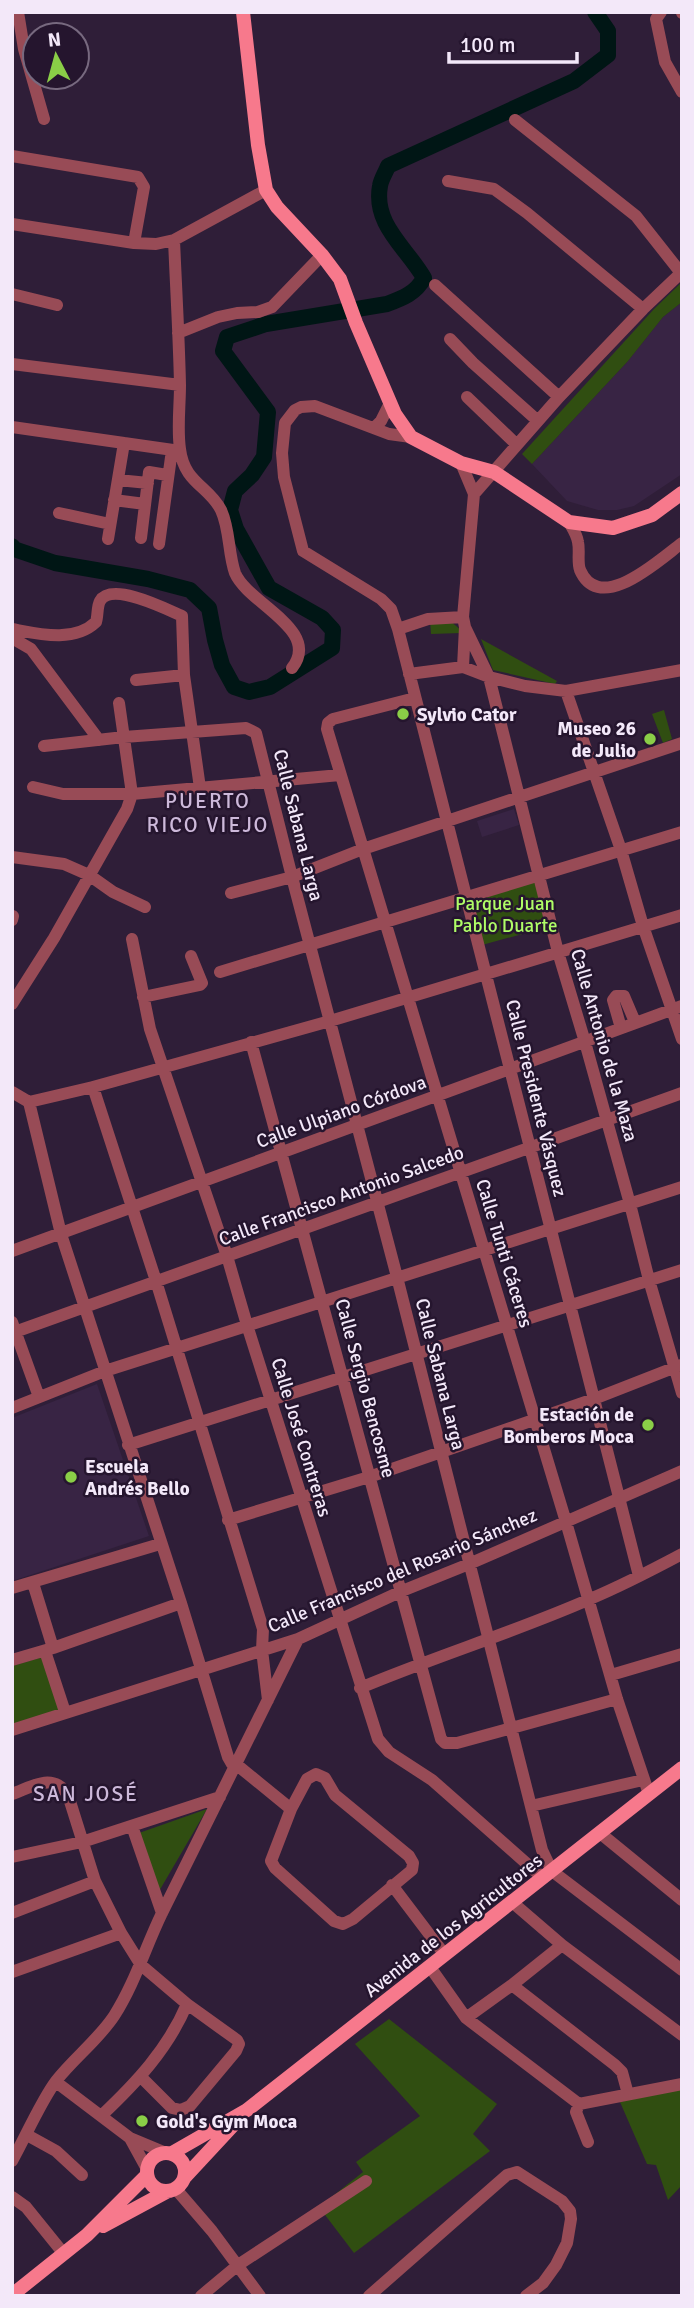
<svg xmlns="http://www.w3.org/2000/svg" width="694" height="2308" viewBox="0 0 694 2308" font-family="Signika,sans-serif">
<style>
.built{fill:#382444}
.green{fill:#304e11}
.lines{fill:none;stroke-linecap:round;stroke-linejoin:round}
.river{stroke:#001615;stroke-width:16}
.minor{stroke:#984b56;stroke-width:12}
.major{stroke:#f7798c;stroke-width:14}
.poi-dot{fill:#8ace47;stroke:#25152e;stroke-width:2.5}
.labels{text-anchor:middle;stroke-width:5;stroke-linejoin:round;paint-order:stroke}
.poi-label{font-size:19px;font-weight:bold;fill:#f3e8f9;stroke:#25152e;text-anchor:start}
.street-label{font-size:19px;fill:#f3e8f9;stroke:#25152e}
.park-label{font-size:19px;fill:#affd67;stroke:#25152e}
.neighbourhood-label{font-size:21px;letter-spacing:2px;fill:#cdb9da;stroke:#25152e}
</style>
<rect width="100%" height="100%" fill="#2f1e38"/>
<!-- built -->
<path class="built" d="M682 302V474L634 506 617 510H598L567 501 532 464 628 361 663 317Z
M514 809 519 825 482 837 477 821Z
M97 1384 149 1536 12 1581V1418Z"/>
<!-- green -->
<path class="green" d="M682 282V302L663 317 628 361 532 464 522 454 654 309Z
M430 620H449L461 630V633L431 634Z
M481 639 557 681 555 684 493 670Z
M664 710 672 739 663 743 652 714Z
M535 880 548 927 482 945 470 899Z
M43 1657 62 1710 12 1725V1666Z
M207 1809 158 1893 139 1833Z
M389 2019 497 2104 473 2134 490 2151 354 2253 319 2207 363 2172 356 2162 420 2116 355 2044Z
M682 2088V2185L668 2200 656 2165 647 2164 620 2102Z"/>
<g class="lines">
<!-- river -->
<path class="river" d="M12 546 14 549 55 563 148 579 190 590 209 608 215 640 222 665 234 687 249 692 270 687 332 648 333 630 322 618 269 588 236 529 230 510 235 491 252 475 264 457 268 412 223 351 227 337 266 324 387 304C403 298 416 293 424 278 407 248 373 225 380 186 381 179 386 172 388 166L574 81 608 55V31L595 12"/>
<!-- minor -->
<path class="minor" d="M18 12 24 49 44 119
M661 12 656 19 665 62 682 92
M682 12V13
M515 120 636 216 681 273
M12 156 138 177 144 187 134 243
M448 181 494 189 527 213 643 309
M12 224 134 243 156 244 174 240 266 190
M174 240C176 288 179 337 180 385 180 406 177 429 180 449 184 483 209 486 221 510 230 529 228 553 235 573 248 604 322 630 292 668
M435 285 559 397
M12 294 57 305
M178 333 218 317 237 313 258 312 272 307 322 255
M450 339 473 363 538 421
M12 364 180 385
M467 397 516 444
M12 427 180 451
M374 428 381 421 390 403
M411 437 389 434 315 406 301 407 295 410 285 423 282 453 284 477 303 551 381 599 391 609 398 629 639 1576
M461 463 474 494
M118 480 148 483
M114 500 145 504
M59 513 110 524
M569 522C573 529 577 535 578 542 580 551 577 562 580 570 600 616 660 559 682 543
M141 538 149 472 167 475
M108 539 124 443
M159 544 172 450
M465 627 489 677 558 952 585 1042 630 1204 649 1280 682 1393
M12 629C39 634 74 643 96 622 98 616 97 606 100 601 112 581 168 610 182 616L184 675 200 788
M398 629 428 619 463 617
M12 638 31 649 99 740
M463 667 465 627 463 617 474 494 559 397 643 309 682 272
M409 674 463 667 489 677 525 686 566 691 682 670
M136 680 184 675
M566 691 621 850 643 926 682 1039
M415 698 333 719 328 723 327 729 566 1522 617 1699 649 1794
M44 746 124 737 246 728 256 733 292 877 397 1277 542 1850 552 1871 682 1970
M33 787 63 794H132L340 775
M12 857 64 864 89 875 113 892 145 907
M231 893 292 877 363 849 682 743
M12 920 13 916
M132 939 150 1029 227 1256 247 1325 378 1739 389 1752 432 1780 543 1878
M220 972 682 832
M143 997 200 985 202 983 191 956
M12 1004 54 938 127 809 132 794 119 703
M621 1028 613 1000 616 996H624L635 1022
M251 1042 441 1739 445 1743H457L617 1699
M93 1087 156 1281 263 1629 262 1650 268 1700
M12 1092 29 1102
M29 1102 61 1234 181 1603 228 1757 232 1764 237 1765 291 1809
M29 1102 93 1087 330 1021 682 915
M12 1251 682 1006
M12 1322 39 1397
M12 1333 682 1093
M12 1408 105 1371 682 1187
M128 1445 682 1270
M228 1520 369 1477 594 1399 681 1365
M33 1583 53 1648
M12 1588 160 1544
M45 1651 65 1712
M12 1660 53 1648 181 1603
M611 1675 682 1654
M360 1688C436 1656 515 1632 590 1599 621 1586 652 1570 682 1554
M12 1730 298 1639 402 1591 469 1564 682 1471
M316 1774 325 1778 335 1795 409 1856 413 1863 412 1870 353 1919 343 1924 334 1921 275 1868 271 1861 291 1809 307 1779Z
M12 1794C34 1786 53 1772 68 1795L95 1881 121 1933 141 1965 187 2004 237 2040 239 2044 236 2051 190 2106 181 2110 172 2108 141 2077
M531 1806 643 1780
M132 1826 162 1913
M600 1833 682 1900
M12 1857 82 1842 220 1797
M392 1885 445 1955
M512 1902 562 1945 682 2035
M12 1913 95 1881
M430 1967 466 2018 579 2104 682 2084
M12 1972 121 1933
M512 1985 615 2065 622 2072 628 2094
M466 2018 512 1985 562 1945
M56 2082 130 2138 166 2153
M579 2104 576 2112 588 2142
M101 2116C136 2083 168 2049 187 2004
M27 2135 56 2151 82 2175
M130 2138 147 2169
M12 2161C25 2138 41 2101 56 2081 74 2058 98 2040 114 2016 135 1983 145 1948 162 1913L298 1639
M175 2188 212 2231 260 2296
M12 2197 26 2207 64 2254
M201 2296 238 2265 366 2181
M369 2296 507 2175 517 2172 562 2201 570 2211 571 2219 567 2243 556 2265 543 2283 526 2296"/>
<!-- major -->
<path class="major" d="M243 12 258 145 266 190 277 207 322 255 340 279 356 323 395 414 411 437 461 463 494 472 569 522 613 528 652 515 682 493
M147 2172a19 19 0 1 1 38 0a19 19 0 1 1-38 0Z
M172 2153 247 2110 682 1768
M185 2177 237 2121
M103 2226 168 2191
M12 2295 87 2235 147 2175"/>
</g>
<!-- markers -->
<g class="poi-dot">
<circle cx="403" cy="714" r="7"/>
<circle cx="650" cy="739" r="7"/>
<circle cx="648" cy="1425" r="7"/>
<circle cx="71" cy="1477" r="7"/>
<circle cx="142" cy="2121" r="7"/>
</g>
<g class="labels">
<!-- poi labels -->
<g class="poi-label">
<text x="417" y="721">Sylvio Cator</text>
<text x="636" y="735" text-anchor="end">Museo 26<tspan x="636" dy="22">de Julio</tspan></text>
<text x="634" y="1421" text-anchor="end">Estación de<tspan x="634" dy="22">Bomberos Moca</tspan></text>
<text x="85" y="1473">Escuela<tspan x="85" dy="22">Andrés Bello</tspan></text>
<text x="156" y="2128">Gold's Gym Moca</text>
</g>
<!-- street labels -->
<g class="street-label">
<text transform="translate(299 825) rotate(76)" y="7">Calle Sabana Larga</text>
<text transform="translate(605 1045) rotate(74)" y="7">Calle Antonio de la Maza</text>
<text transform="translate(537 1098) rotate(76)" y="7">Calle Presidente Vásquez</text>
<text transform="translate(341 1111) rotate(-20)" y="7">Calle Ulpiano Córdova</text>
<text transform="translate(341 1195) rotate(-20)" y="7">Calle Francisco Antonio Salcedo</text>
<text transform="translate(505 1253) rotate(73)" y="7">Calle Tunti Cáceres</text>
<text transform="translate(441 1374) rotate(76)" y="7">Calle Sabana Larga</text>
<text transform="translate(366 1388) rotate(75)" y="7">Calle Sergio Bencosme</text>
<text transform="translate(302 1437) rotate(73)" y="7">Calle José Contreras</text>
<text transform="translate(402 1570) rotate(-23)" y="7">Calle Francisco del Rosario Sánchez</text>
<text transform="translate(453 1925) rotate(-38)" y="7">Avenida de los Agricultores</text>
</g>
<!-- park labels -->
<g class="park-label">
<text x="505" y="910">Parque Juan<tspan x="505" dy="22">Pablo Duarte</tspan></text>
</g>
<!-- neighbourhood labels -->
<g class="neighbourhood-label">
<text x="208" y="808">PUERTO<tspan x="208" dy="24">RICO VIEJO</tspan></text>
<text x="86" y="1801">SAN JOSÉ</text>
</g>
</g>
<!-- border -->
<rect width="694" height="2308" fill="none" stroke="#f3e8f9" stroke-width="28"/>
<!-- north arrow -->
<g transform="translate(56 56) rotate(354)"><circle r="33" fill="#25152e" stroke="#77697f" stroke-width="2"/>
<path d="M0-5L12 26L0 18L-12 26Z" fill="#8ace47"/>
<text y="-10" font-size="19" font-weight="bold" text-anchor="middle" fill="#f3e8f9">N</text>
</g>
<!-- scale -->
<path d="M449 52v10h128v-10" fill="none" stroke="#f3e8f9" stroke-width="3.5"/>
<text x="460" y="52" font-size="21" fill="#f3e8f9" stroke="#25152e" stroke-width="5" paint-order="stroke">100 m</text>
</svg>
